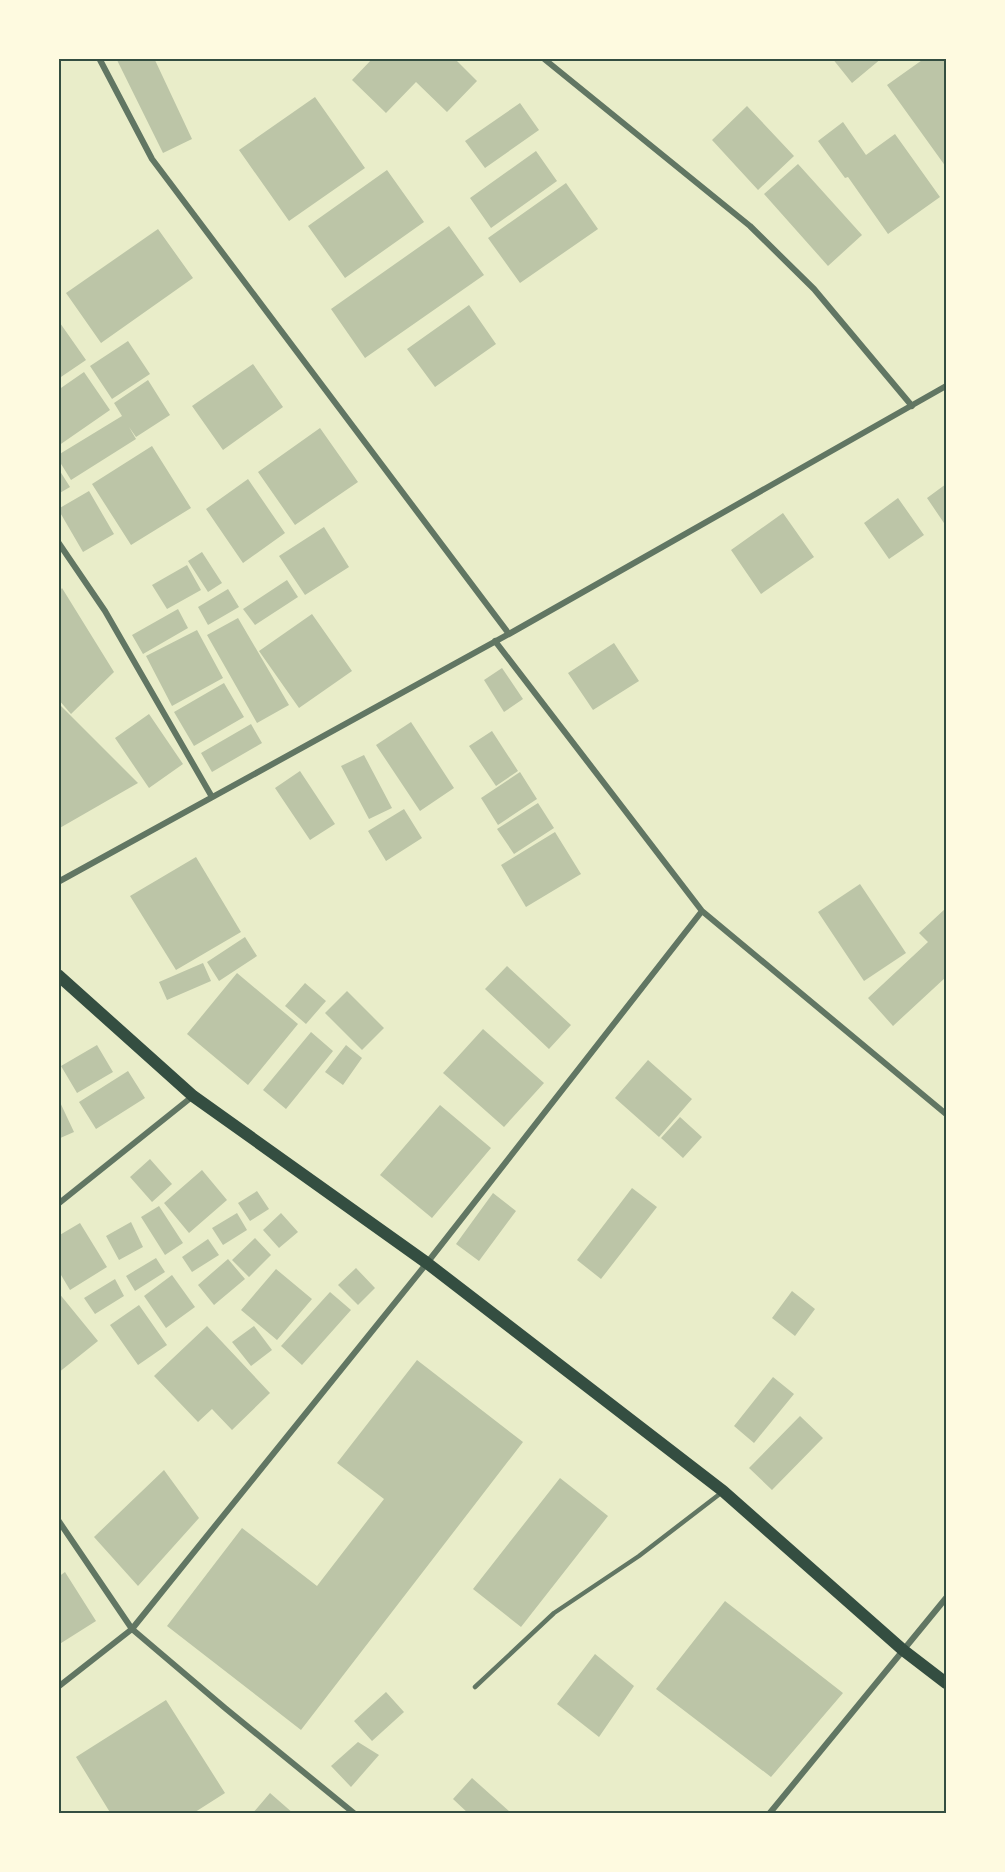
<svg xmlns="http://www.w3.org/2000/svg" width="1005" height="1872" viewBox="0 0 1005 1872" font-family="Overpass,sans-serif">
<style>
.building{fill:#bcc5a7}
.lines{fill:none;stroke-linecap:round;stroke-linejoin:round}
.service{stroke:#617663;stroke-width:4.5}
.minor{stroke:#617663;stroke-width:6}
.secondary{stroke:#344e41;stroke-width:12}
.neatline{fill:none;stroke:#344e41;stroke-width:2}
</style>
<rect width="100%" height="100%" fill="#e9edc9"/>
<!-- building -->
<path class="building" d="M116 58H154L192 139 163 153Z
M373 58H454L477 81 447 112 416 82 386 113 352 80Z
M832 58H882L852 83Z
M925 58H946V167L887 85Z
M315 97 365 168 289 221 239 150Z
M520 103 539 130 485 168 465 141Z
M747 106 794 156 758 190 712 140Z
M843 122 866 155 895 134 940 197 888 234 848 177 845 178 818 141Z
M536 151 557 181 491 228 470 198Z
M798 164 862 235 828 266 764 194Z
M387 170 424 222 345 278 308 226Z
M566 183 598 229 520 283 488 238Z
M449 226 484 275 365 358 331 309Z
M158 229 193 278 101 343 66 293Z
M469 305 496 344 435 387 407 349Z
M60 323 86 360 58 379V324Z
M128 341 150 374 112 399 90 366Z
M253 364 283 407 223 450 192 406Z
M84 372 110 410 58 446V390Z
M148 380 170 415 136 437 129 427 136 439 71 480 58 459V455L122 416 114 403Z
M320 428 358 482 295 525 258 472Z
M152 446 191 508 131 545 92 484Z
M58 468 70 487 58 494Z
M248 479 285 533 243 563 206 509Z
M946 484V526L927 498Z
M89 491 114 534 83 552 58 509Z
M898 498 924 535 889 559 864 523Z
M783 513 814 557 761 594 731 550Z
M324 527 349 567 305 595 279 556Z
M202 552 222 583 208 592 188 561Z
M187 565 201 590 167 609 152 585Z
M287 580 298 597 255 625 243 609Z
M62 588 114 672 71 714 58 699V593Z
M228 589 239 607 208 625 198 607Z
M178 609 188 628 143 654 132 635Z
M312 614 352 671 299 708 259 651Z
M238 618 289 705 257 723 207 635Z
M197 630 223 678 172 706 146 656Z
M614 643 639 681 593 710 568 673Z
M502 668 523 699 504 712 484 680Z
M224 683 244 717 194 746 174 712Z
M58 703 138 783 58 829Z
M149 714 183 764 149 788 115 738Z
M411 722 454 788 420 811 376 745Z
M251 724 262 743 212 772 201 753Z
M492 731 518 771 496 786 469 746Z
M364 755 392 808 369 819 341 766Z
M300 771 335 824 310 840 275 788Z
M520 772 537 799 498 825 481 798Z
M538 803 554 828 514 854 497 829Z
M404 809 422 838 386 861 368 831Z
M555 832 581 874 526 907 501 865Z
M196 857 241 932 176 970 130 896Z
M860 884 906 953 864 981 818 912Z
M946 908V977L893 1026 868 998 928 942 919 933Z
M245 937 257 956 219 981 207 962Z
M203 963 211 981 167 1000 159 982Z
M507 966 571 1025 549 1049 485 989Z
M237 973 298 1024 248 1085 187 1034Z
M305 983 326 1001 306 1024 285 1006Z
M347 991 384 1028 362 1050 325 1013Z
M483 1029 544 1083 504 1127 443 1073Z
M311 1032 333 1051 286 1109 263 1090Z
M97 1045 113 1072 77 1093 61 1066Z
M346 1045 362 1058 343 1085 325 1072Z
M648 1060 692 1099 659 1137 615 1098Z
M128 1071 145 1098 96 1129 79 1102Z
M58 1098 74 1132 58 1139Z
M440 1105 491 1148 432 1218 380 1175Z
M680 1117 702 1137 683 1158 661 1138Z
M150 1159 172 1184 152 1202 130 1177Z
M202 1170 227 1200 189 1233 164 1203Z
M632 1188 657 1207 601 1279 577 1260Z
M257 1191 269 1209 250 1221 238 1203Z
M493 1193 516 1211 479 1261 456 1244Z
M159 1206 183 1243 165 1255 141 1217Z
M237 1213 247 1230 223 1245 212 1228Z
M281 1213 298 1232 279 1248 263 1230Z
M131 1222 143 1247 119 1260 106 1236Z
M80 1223 107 1267 70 1290 58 1270V1236Z
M255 1238 271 1255 249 1277 232 1260Z
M208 1239 219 1255 192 1272 182 1257Z
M156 1258 165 1272 135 1291 126 1276Z
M228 1259 245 1279 214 1305 198 1285Z
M356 1268 375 1288 358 1305 338 1285Z
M276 1269 312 1299 277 1340 241 1310Z
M172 1275 195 1307 166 1328 144 1296Z
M115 1279 124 1296 95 1314 84 1298Z
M792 1291 815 1309 795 1336 772 1318Z
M58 1292 98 1341 58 1373Z
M330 1292 351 1310 302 1365 281 1346Z
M139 1305 167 1345 138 1365 110 1325Z
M207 1326 270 1393 232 1430 212 1409 198 1422 154 1376Z
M254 1326 272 1350 251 1366 232 1342Z
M417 1360 523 1442 301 1730 167 1626 242 1528 317 1586 384 1499 337 1463Z
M773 1377 794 1394 754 1443 734 1426Z
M800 1416 823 1438 772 1490 749 1468Z
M164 1470 199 1518 138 1586 94 1537Z
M560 1478 608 1516 521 1627 473 1589Z
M65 1572 96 1621 58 1645V1577Z
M725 1601 843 1693 771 1777 656 1689Z
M595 1654 634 1686 599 1737 557 1704Z
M386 1692 404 1712 372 1741 354 1721Z
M166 1700 225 1793 192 1814H111L76 1757Z
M358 1742 379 1755 351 1787 331 1766Z
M472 1778 510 1812 509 1814H469L453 1799Z
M270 1793 294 1814H252Z"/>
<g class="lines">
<!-- service -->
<path class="service" d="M475 1687 554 1613 639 1556 721 1493"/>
<!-- minor -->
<path class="minor" d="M99 58 152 159 509 634
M543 58 750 226 814 289 912 406
M58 542 105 611 212 797
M495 641 702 911 946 1114
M58 882 509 634 946 386
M58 1204 193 1096
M58 1520 132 1629 225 1708 355 1814
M58 1687 132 1629 427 1263 702 911
M769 1814 946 1598"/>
<!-- secondary -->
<path class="secondary" d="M58 975 193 1096 427 1263 723 1491 903 1650 946 1683"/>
</g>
<!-- border -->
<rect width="1005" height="1872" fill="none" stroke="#fefae0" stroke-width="120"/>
<rect x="60" y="60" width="885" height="1752" class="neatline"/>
</svg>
